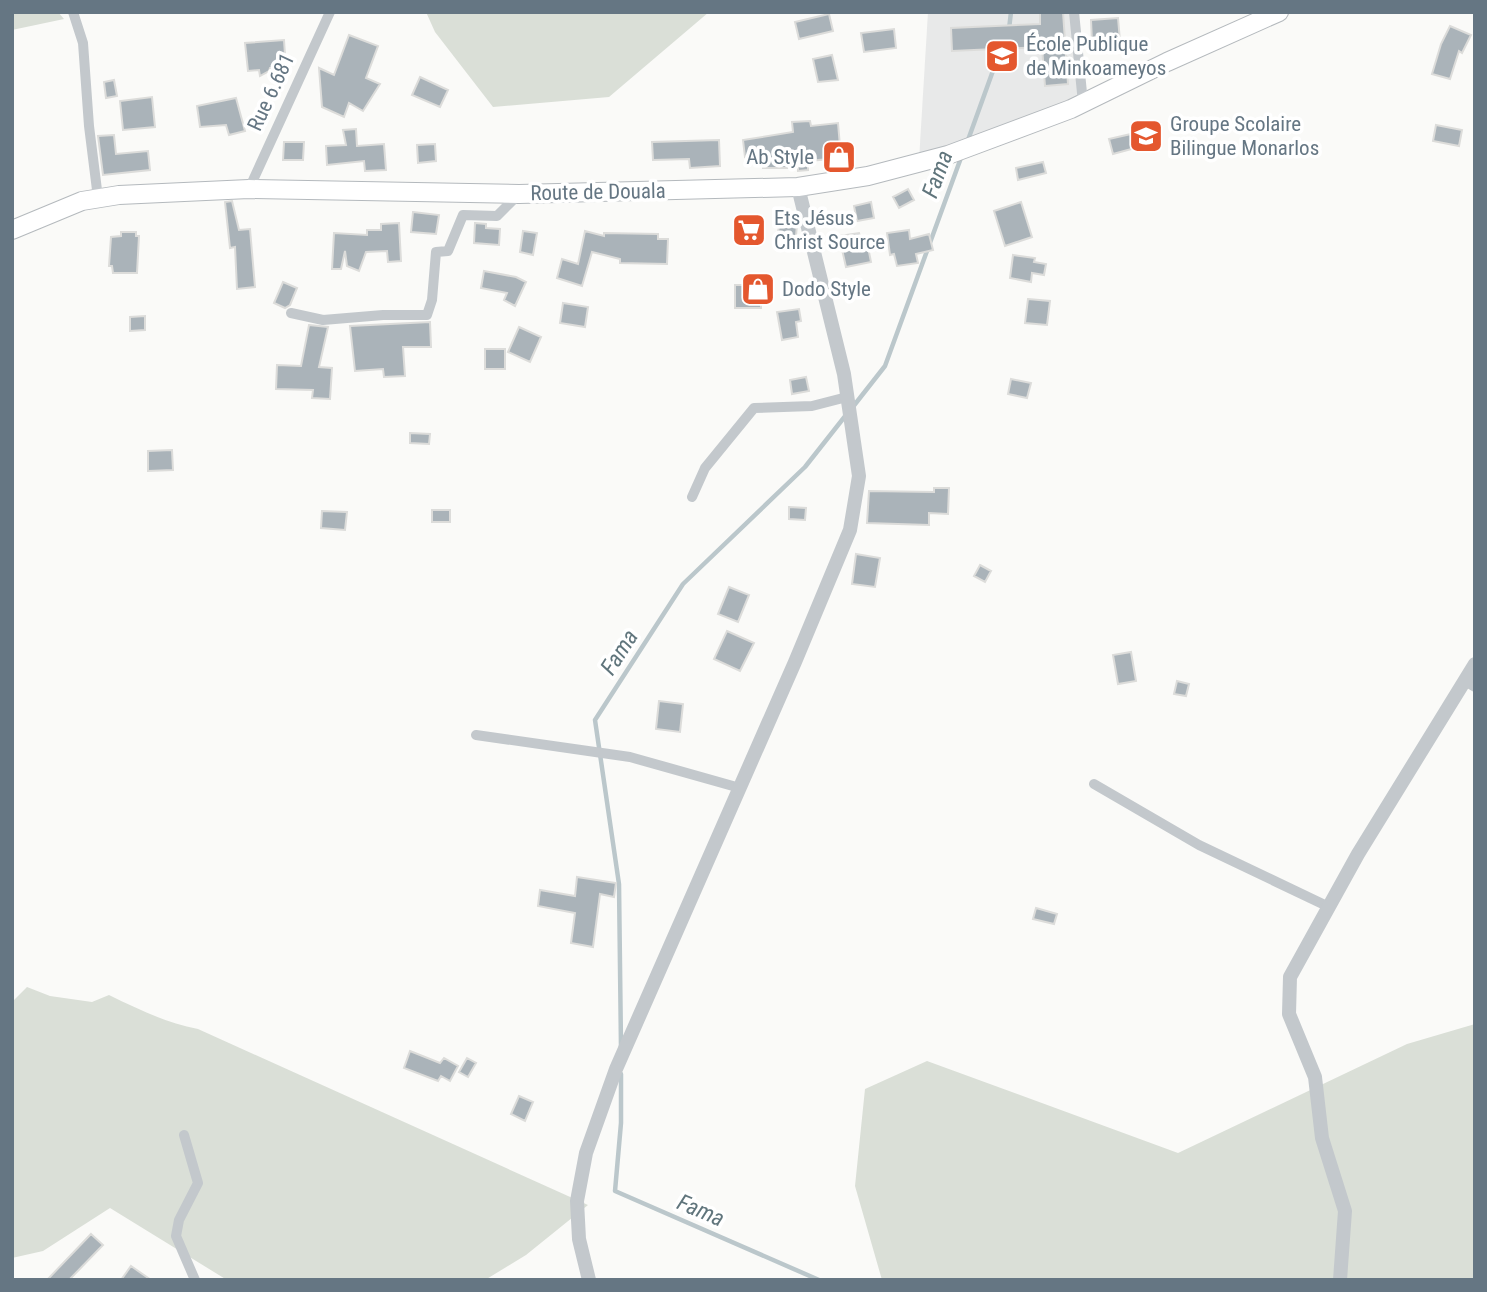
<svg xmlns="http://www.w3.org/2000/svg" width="1487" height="1292" viewBox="0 0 1487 1292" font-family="'Roboto Condensed',sans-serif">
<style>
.built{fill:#e8e9e9}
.green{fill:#dadfd7}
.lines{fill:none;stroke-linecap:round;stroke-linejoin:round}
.stream{stroke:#bbc7cb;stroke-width:4.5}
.building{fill:#aab3b9;stroke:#dcdcda;stroke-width:2}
.trunk-casing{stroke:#b4b9bd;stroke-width:20}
.minor{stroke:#c3c8cc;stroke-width:10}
.tertiary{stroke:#c3c8cc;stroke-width:14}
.trunk{stroke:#fff;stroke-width:18}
.labels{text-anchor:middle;stroke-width:7;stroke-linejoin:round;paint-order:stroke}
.poi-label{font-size:21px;fill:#657683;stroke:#fff;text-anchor:start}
.street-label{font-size:21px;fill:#657683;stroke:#fff}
.water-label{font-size:23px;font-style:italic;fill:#60757c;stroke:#fff}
</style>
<rect width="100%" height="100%" fill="#fafaf8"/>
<!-- built -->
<path class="built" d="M928 12H1074L1084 100 919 160Z"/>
<!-- green -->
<path class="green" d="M12 12H58L64 19 12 30Z
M426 12H709L609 97 493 107 435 32Z
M27 987 50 996 92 1002 109 995C138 1009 166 1023 198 1029L588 1205 526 1255 485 1280H227L110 1208 43 1251 12 1258V1002Z
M1475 1024V1280H882L855 1186 865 1089 927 1061 1178 1153 1407 1044Z"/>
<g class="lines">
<!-- stream -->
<path class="stream" d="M1009 29 1011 12
M968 140 1003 43
M852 408 885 366 962 155
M621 1047 619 884 595 720 683 584 805 467 846 415
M621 1074V1123L615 1191 819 1280"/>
</g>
<!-- building -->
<path class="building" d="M1040 12H1063L1068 84 1045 86 1042 47 952 51 951 28 1040 24Z
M829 14 833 31 799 39 795 22Z
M1118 18 1120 41 1092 42 1091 20Z
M1450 26 1471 35 1462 53 1459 51 1450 79 1432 74 1441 44Z
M894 29 896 48 864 52 861 33Z
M349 35 378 46 366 78 380 84 363 111 349 103 344 117 322 107 319 68 334 75Z
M284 40 285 55 275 68H270L269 71 260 76 259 70 248 71 245 43Z
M832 55 838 80 818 82 813 59Z
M420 77 448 90 440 107 412 95Z
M114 80 117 96 106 98 104 82Z
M152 97 155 127 123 130 120 101Z
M236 98 245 131 229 135 226 125 200 127 197 106Z
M810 121 811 126 838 123 841 158 808 161V170L798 171V168H763V154L745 157 743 140 793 132 792 122Z
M1436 125 1462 130 1459 146 1433 141Z
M356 129 357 146 384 144 386 170 365 171 364 161 327 165 326 146 346 145 343 130Z
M1131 134 1135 148 1113 154 1109 139Z
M114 135 116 154 148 151 150 170 103 175 98 136Z
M719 140 720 166 690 168 689 159 653 160 652 142Z
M284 142H304L303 160H283Z
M435 144 436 161 418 163 417 145Z
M1043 162 1046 173 1018 180 1016 168Z
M908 189 914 200 899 208 893 197Z
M232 201 239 230 250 229 255 287 237 289 235 247 230 248 225 202Z
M871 202 874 218 857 221 854 206Z
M1021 202 1032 237 1005 246 994 211Z
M413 212 439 215 436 234 411 232Z
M755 222 757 242 737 244 735 224Z
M399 223 401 261 388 262 387 251 366 252 359 271 347 266 345 251 341 269H332L334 233 367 235V230H381V224Z
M475 223 486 224V228L500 229 499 245 474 243Z
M779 223 797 224 796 236 778 235Z
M909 230 910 239 929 234 933 250 916 254 918 263 897 266 894 254 890 255 887 233Z
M523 231 537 233 533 255 520 252Z
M585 231 604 236V233L658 234V239H668L667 264 620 263V259L592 252 582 286 557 278 562 259 578 264Z
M121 232H136V236H139L137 273H113L112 266H109L111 237 121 236Z
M859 233 862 243 867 242 871 262 846 267 839 236Z
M1013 255 1035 258 1034 262 1046 264 1044 275 1032 273 1031 282 1010 278Z
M484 271 516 277 526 282 515 306 504 300 507 293 481 288Z
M283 282 297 288 290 305 285 308 274 303Z
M735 285H761V308H735Z
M1028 299 1050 301 1047 325 1025 323Z
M563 303 588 307 585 327 560 323Z
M799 309 801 321 796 322 798 337 782 340 777 312Z
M145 316V330L130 331V317Z
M430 322 431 347H403L405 376 384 377 383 369 355 371 350 326Z
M309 325 328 327 319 367 332 368 330 399 312 398 313 390 276 389 277 365 301 366Z
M519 327 541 337 530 362 508 352Z
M485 349H505V369H485Z
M806 377 809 391 792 394 790 380Z
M1011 379 1031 383 1027 398 1008 394Z
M410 433 430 434 429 444 410 443Z
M172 450 173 470 148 471V451Z
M934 488H949L948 514 929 513V525L867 523 869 491 934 492Z
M789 507 806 508 805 520 789 519Z
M432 510H450V522H432Z
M322 511 347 512 345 530 321 528Z
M856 554 880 558 875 587 852 584Z
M980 565 991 571 985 582 974 576Z
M729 587 749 595 738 622 718 614Z
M727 631 754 643 740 671 714 659Z
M1131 652 1136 681 1118 684 1113 655Z
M1177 681 1189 684 1186 696 1174 694Z
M659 701 683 704 680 732 656 729Z
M577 877 616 883 614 897 600 894 593 947 571 943 575 913 538 906 540 890 575 896Z
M1036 908 1057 914 1054 924 1033 919Z
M410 1051 440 1063 444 1058 458 1066 450 1081 441 1076 438 1081 404 1068Z
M467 1058 476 1063 468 1077 459 1072Z
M519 1096 533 1102 525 1121 511 1114Z
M91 1234 103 1245 69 1280H47Z
M131 1266 151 1280H121Z"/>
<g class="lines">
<!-- trunk casing -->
<g class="trunk-casing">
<path id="trunk" d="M12 230 82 201 119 195 249 189 519 194 798 187 868 176 948 155 1071 109 1167 62 1279 12"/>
</g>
<!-- minor -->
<path class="minor" d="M73 12 83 43 89 126 98 198
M1074 12 1083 103
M249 189 330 12
M291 313 323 320 383 315H427L432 300 436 252 448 251 463 215 497 216 519 194
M692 497 705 468 754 408 812 406 847 397
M1465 681 1475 687
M476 735 630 757 740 788
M1094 784 1199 845 1329 907
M184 1135 198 1183 179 1220 176 1236 195 1280"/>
<!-- tertiary -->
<path class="tertiary" d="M589 1280 579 1239 577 1201 586 1153 616 1069 795 662 850 530 859 476 844 374 798 187
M1340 1280 1345 1211 1322 1138 1315 1077 1289 1014 1290 977 1358 854 1475 664"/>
<!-- trunk -->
<use href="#trunk" class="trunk"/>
</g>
<!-- icons -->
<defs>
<g id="school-square" transform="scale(1.75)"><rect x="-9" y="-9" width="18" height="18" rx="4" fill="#e4572e" stroke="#fff"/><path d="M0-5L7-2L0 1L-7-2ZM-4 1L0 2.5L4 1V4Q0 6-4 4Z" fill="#fff"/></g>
<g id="shop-square" transform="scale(1.75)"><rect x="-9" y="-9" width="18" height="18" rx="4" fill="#e4572e" stroke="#fff"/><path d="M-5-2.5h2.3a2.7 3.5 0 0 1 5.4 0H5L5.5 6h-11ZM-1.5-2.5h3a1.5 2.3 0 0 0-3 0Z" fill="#fff"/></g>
<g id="supermarket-square" transform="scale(1.75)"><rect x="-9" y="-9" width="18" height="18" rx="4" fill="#e4572e" stroke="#fff"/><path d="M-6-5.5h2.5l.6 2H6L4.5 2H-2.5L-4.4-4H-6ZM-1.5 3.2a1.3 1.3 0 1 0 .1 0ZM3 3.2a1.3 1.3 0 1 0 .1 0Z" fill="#fff"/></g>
</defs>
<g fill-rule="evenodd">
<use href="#school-square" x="1002" y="56"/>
<use href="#school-square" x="1146" y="136"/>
<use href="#shop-square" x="839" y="157"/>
<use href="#supermarket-square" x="749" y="230"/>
<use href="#shop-square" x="758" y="289"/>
</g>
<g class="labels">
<!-- poi labels -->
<g class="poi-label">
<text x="1026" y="51">École Publique<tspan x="1026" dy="24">de Minkoameyos</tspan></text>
<text x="1170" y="131">Groupe Scolaire<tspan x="1170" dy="24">Bilingue Monarlos</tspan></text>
<text x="814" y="164" text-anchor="end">Ab Style</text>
<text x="774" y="225">Ets Jésus<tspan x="774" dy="24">Christ Source</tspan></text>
<text x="782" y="296">Dodo Style</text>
</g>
<!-- street labels -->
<g class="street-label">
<text transform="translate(271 92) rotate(-65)" y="7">Rue 6.681</text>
<text transform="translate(598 192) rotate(-1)" y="7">Route de Douala</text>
</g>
<!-- water labels -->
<g class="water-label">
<text transform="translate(937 174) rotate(-70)" y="8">Fama</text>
<text transform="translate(619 652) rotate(-57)" y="8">Fama</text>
<text transform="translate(701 1210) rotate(23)" y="8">Fama</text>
</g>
</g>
<!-- border -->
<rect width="1487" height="1292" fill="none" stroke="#657683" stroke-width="28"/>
</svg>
